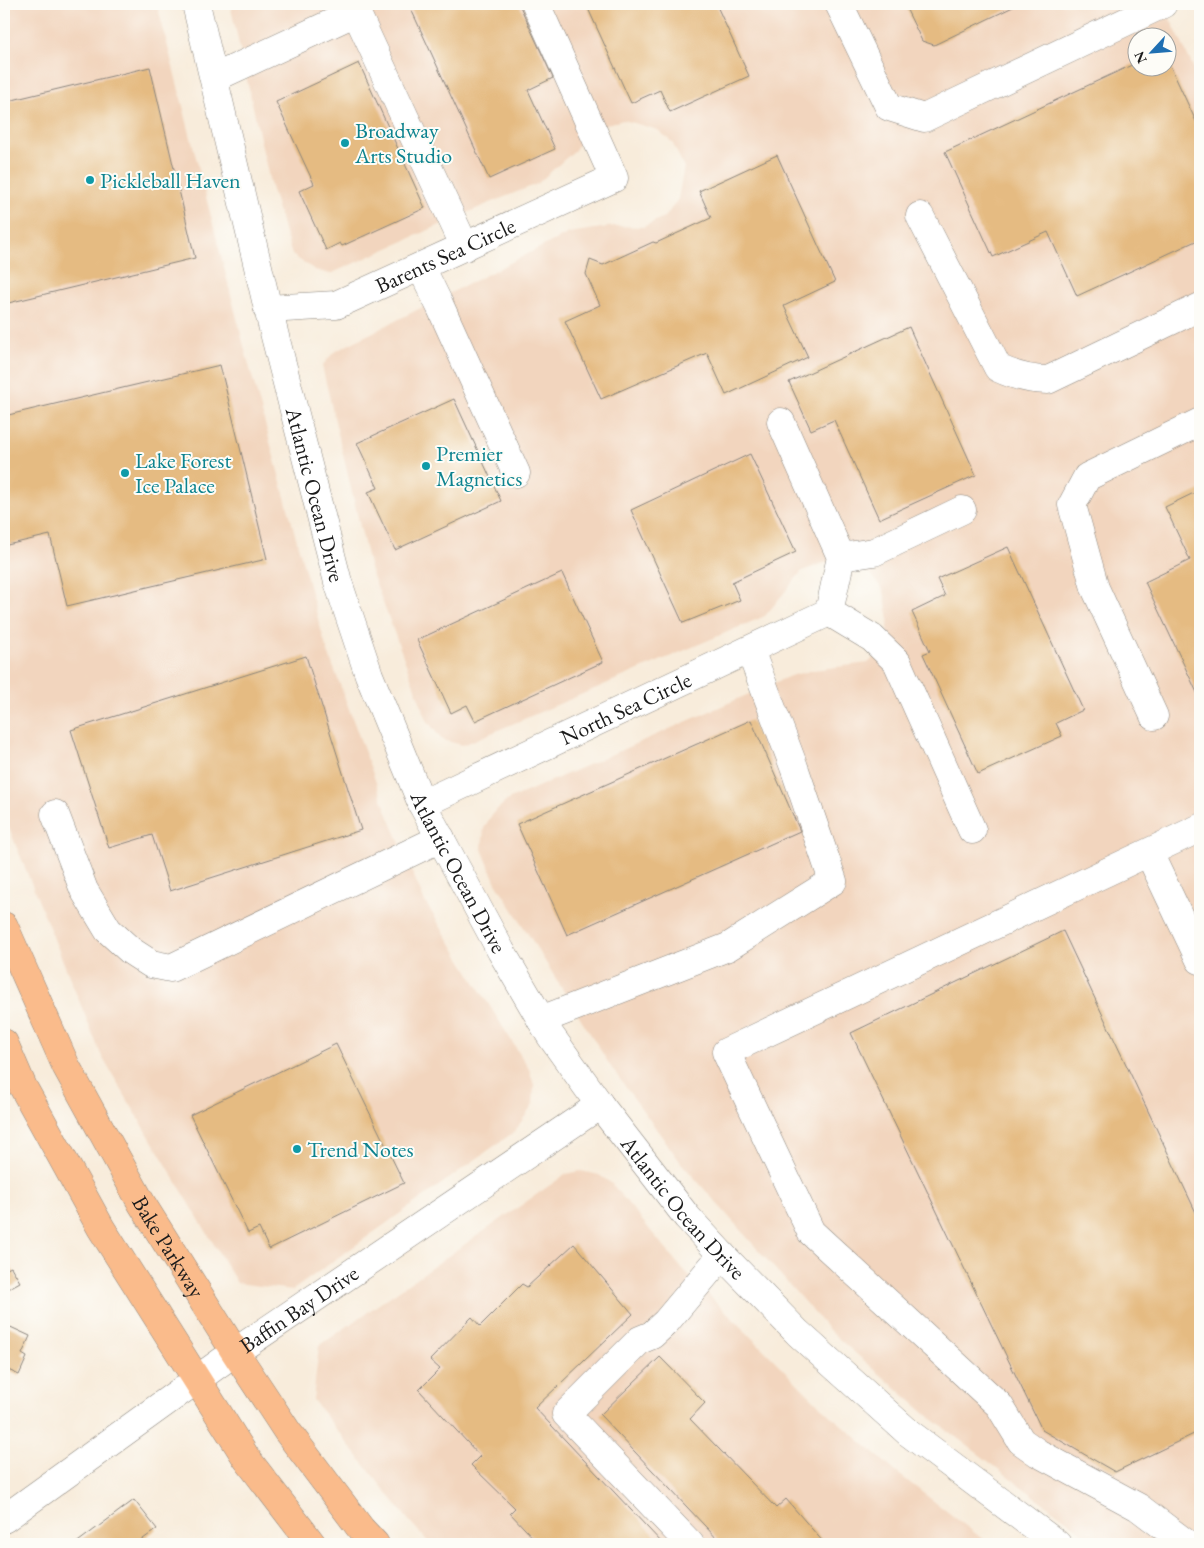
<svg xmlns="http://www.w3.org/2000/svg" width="1204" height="1548" viewBox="0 0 1204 1548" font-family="'EB Garamond',serif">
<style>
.built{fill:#f2d5be;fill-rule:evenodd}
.building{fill:#e5bb82}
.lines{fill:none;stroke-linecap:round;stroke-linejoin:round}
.minor-casing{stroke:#8a847c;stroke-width:29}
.major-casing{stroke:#8a847c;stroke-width:29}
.minor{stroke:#fff;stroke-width:28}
.major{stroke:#fabb8b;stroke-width:28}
.culture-dot{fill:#0f9aa8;stroke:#fdfcf7;stroke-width:2}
.labels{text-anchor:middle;stroke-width:4;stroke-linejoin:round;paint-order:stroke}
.culture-label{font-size:22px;fill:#0d838f;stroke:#fdfcf7;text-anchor:start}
.street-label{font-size:22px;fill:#1c1c1c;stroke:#fdfcf7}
</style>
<rect width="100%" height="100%" fill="#fdfcf7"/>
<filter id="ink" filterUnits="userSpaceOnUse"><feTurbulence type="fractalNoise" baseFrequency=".02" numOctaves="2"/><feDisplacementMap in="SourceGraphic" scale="10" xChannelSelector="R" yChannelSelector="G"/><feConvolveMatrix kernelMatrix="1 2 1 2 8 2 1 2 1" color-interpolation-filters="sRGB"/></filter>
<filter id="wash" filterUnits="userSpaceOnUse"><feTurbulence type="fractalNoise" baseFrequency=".0096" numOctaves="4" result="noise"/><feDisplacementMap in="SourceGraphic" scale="20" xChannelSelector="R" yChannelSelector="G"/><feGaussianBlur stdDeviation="1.12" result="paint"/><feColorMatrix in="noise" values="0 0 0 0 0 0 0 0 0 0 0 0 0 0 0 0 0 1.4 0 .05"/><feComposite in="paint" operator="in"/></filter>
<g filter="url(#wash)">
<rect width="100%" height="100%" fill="#f8ecdb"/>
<!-- built -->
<path class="built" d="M4 4H157L246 354 325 644 388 815 424 900 529 1069 534 1085 533 1105 514 1132 293 1290 237 1283 102 1057 4 816Z
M230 4H1163L1200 81V1544H1098L932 1419 832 1333 682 1164 611 1067 495 881 482 849 484 828 493 813 508 800 790 676 814 670 868 663 879 653 886 641 889 620 884 592 872 575 855 564 832 560 802 571 765 616 463 745 442 740 427 720 370 568 322 366 334 352 569 233 615 226 643 227 666 216 678 199 684 167 672 142 658 130 624 120 606 124 586 131 575 150 537 184 485 205 330 274 315 270 292 255 271 187ZM1136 38H1166V68H1136Z
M581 1171 599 1175 611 1183 679 1265 820 1406 896 1472 989 1544H430L406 1517 313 1400 319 1346 566 1174Z"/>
<g id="blocks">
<!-- building -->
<path class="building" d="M422 4H519L553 78 528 90 555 149 489 179 411 9Z
M586 4H716L749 76 670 112 660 90 631 103Z
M904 4H1019L934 45 922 41Z
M1166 57 1200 130V239L1077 296 1048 232 993 257 945 152 1136 63V68H1166Z
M359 63 425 208 342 246 340 243 326 250 299 191 314 184 276 102Z
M150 67 195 258 4 304V102Z
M777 155 835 282 784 306 808 357 726 395 707 353 601 399 565 321 600 305 586 274 590 260 603 265 653 242 656 243 711 218 699 191Z
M909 327 976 475 879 519 834 420 811 430 789 382Z
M220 365 267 559 67 606 50 535 7 545 4 530V416Z
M454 399 501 501 395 550 368 492 378 488 357 443Z
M750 454 796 552 732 582 740 600 683 623 631 510Z
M1200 490V699L1145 582 1190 560 1165 507Z
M1008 547 1083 710 1056 723 1062 736 978 774 923 654 930 651 912 612 945 596 937 579Z
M562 573 603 662 475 721 467 705 451 713 417 640Z
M306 656 361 830 170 891 152 835 109 848 71 730Z
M751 720 800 831 567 935 517 824Z
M1063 931 1200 1221V1431L1115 1472 1042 1430 851 1033Z
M336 1044 404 1183 269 1249 259 1228 248 1233 190 1115Z
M574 1244 633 1314 535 1408 663 1544H539L510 1513 515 1508 471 1465 480 1456 419 1390 440 1369 430 1360 472 1317 480 1326 522 1284 527 1287Z
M4 1263 7 1269 11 1267 20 1282 4 1291Z
M4 1324 30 1336 22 1354 27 1357 19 1375 4 1368Z
M660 1357 705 1403 690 1419 776 1508 786 1499 825 1544H722L600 1415Z
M134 1500 157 1529 136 1544H75Z"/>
</g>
</g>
<g filter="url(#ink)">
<use href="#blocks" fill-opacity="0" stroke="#8a847c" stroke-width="1"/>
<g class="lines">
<!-- minor casing -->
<g class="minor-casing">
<g id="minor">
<path id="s1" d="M196 4 268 309 338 582 369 675 422 804 501 951 550 1035 600 1105 687 1217 722 1255 798 1333 909 1433 1057 1544"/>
<path d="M839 4 889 107 924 118 1163 4"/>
<path d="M214 78 356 12 465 247"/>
<path d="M920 216 998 368C1015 376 1029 380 1048 380L1200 307"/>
<path d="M421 267 440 306 516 473"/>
<path id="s2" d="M268 309 336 305 614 178 536 4"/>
<path d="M781 422 841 557 829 612"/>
<path d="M841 557 874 552 962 510"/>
<path d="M829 612 872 638 897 662 972 830"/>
<path d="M1154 716 1095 588 1072 505 1087 477 1200 422"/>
<path id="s3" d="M422 804 829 612"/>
<path d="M55 814 84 890 108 930 131 951 151 964 171 968 441 838"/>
<path d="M1149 853 1200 960"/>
<path d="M541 1020 728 947 833 881 794 767 750 650"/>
<path id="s4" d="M4 1519 235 1352 600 1105"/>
<path d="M690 1544 566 1414 640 1340 652 1335 666 1322 722 1255"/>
<path d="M1187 1544 1138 1507 1038 1453 1021 1441 999 1405 811 1232 726 1052 1200 828"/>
</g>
</g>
<!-- major casing -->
<g class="major-casing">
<g id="major">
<path id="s5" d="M4 926 66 1066 142 1204 235 1352 287 1431 361 1529 375 1544"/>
<path d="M4 1043 23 1087 101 1228 247 1459 312 1544"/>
</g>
</g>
<!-- minor -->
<use href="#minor" class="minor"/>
<!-- major -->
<use href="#major" class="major"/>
</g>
</g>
<!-- markers -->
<g class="culture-dot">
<circle cx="345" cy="143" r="5"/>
<circle cx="90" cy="180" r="5"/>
<circle cx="426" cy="466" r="5"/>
<circle cx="125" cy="473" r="5"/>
<circle cx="297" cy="1149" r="5"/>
</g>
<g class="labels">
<!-- culture labels -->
<g class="culture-label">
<text x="355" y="138">Broadway<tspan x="355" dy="25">Arts Studio</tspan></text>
<text x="100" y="188">Pickleball Haven</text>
<text x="436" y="461">Premier<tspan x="436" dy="25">Magnetics</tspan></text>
<text x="135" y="468">Lake Forest<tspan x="135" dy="25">Ice Palace</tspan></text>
<text x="307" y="1157">Trend Notes</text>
</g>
<!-- street labels -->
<g class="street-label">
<text dy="8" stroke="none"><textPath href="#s2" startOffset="188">Barents Sea Circle</textPath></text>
<text dy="8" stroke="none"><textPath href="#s1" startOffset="505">Atlantic Ocean Drive</textPath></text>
<text dy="8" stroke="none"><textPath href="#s3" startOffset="225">North Sea Circle</textPath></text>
<text dy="8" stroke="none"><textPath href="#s1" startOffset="910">Atlantic Ocean Drive</textPath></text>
<text dy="8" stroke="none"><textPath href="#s1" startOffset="1315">Atlantic Ocean Drive</textPath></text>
<text dy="8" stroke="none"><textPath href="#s5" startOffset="361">Bake Parkway</textPath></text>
<text dy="8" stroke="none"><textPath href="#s4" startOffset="362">Baffin Bay Drive</textPath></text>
</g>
</g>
<!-- margin -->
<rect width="1204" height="1548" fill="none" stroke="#fdfcf7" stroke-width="20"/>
<!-- north arrow -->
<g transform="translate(1152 52) rotate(244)"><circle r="24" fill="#fdfcf7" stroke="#a3a29f"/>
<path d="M0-4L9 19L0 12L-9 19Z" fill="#1f6fb2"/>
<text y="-8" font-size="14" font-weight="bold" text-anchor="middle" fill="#1c1c1c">N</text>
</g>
</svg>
